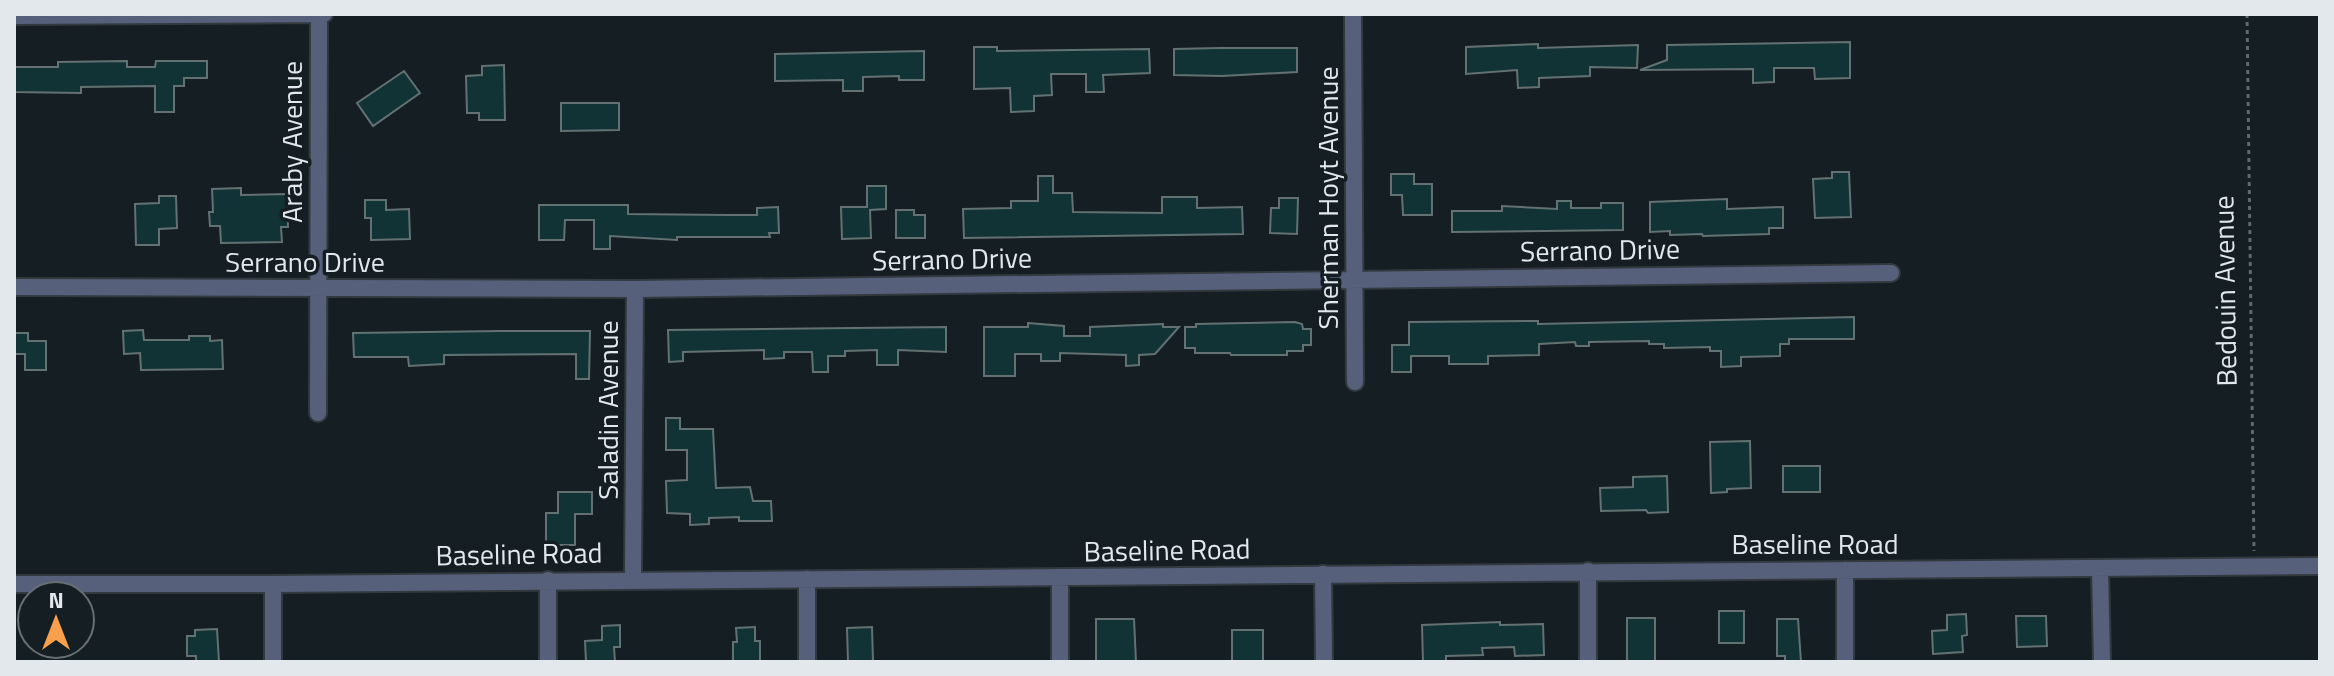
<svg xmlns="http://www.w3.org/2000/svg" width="2334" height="676" viewBox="0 0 2334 676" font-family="'Titillium Web',sans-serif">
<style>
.building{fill:#113335;stroke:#637172;stroke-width:2}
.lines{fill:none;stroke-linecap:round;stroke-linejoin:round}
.minor-casing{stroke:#323a3f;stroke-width:20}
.path{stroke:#60686d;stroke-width:3;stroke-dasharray:4 4;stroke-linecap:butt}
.minor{stroke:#56607b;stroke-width:16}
.labels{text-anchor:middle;stroke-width:7;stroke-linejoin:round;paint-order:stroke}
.street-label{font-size:28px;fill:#e2e8ec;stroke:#151e23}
</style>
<rect width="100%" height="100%" fill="#151e23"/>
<!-- building -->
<path class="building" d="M1850 42V78L1815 79 1814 68H1774V82L1753 83V69L1640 70 1667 60V45Z
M1538 44V48L1638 45 1637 68 1590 67V76L1539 78V87L1518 88 1517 70 1466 74V47Z
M974 47H997V51L1149 49 1150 73 1103 75 1104 92H1086V74H1051L1052 95 1034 96V111L1011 112 1010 88 974 89Z
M1220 48H1297V72L1222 76 1174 75V49Z
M924 51V80H899V76L863 77V91H843V80L775 81V54Z
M127 61V67H155L156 61H207V78H184V86H174V112H155V86L81 87V93L14 92V67H58V62Z
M504 65 505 120H479V113H467L466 76 482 75V66Z
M404 71 420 93 373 126 357 103Z
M561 103H619V130L561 131Z
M1832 172H1849L1851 217 1815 218 1813 179 1832 178Z
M1391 174H1414V184H1432V215H1403L1402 195H1391Z
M1038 176H1053V193H1072L1073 212 1162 213V197H1197V208L1242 207 1243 234 964 238 963 209 1011 208V201H1038Z
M867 186H886V209L870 210 871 238 842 239 841 207H867Z
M241 188V195L287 194 288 227H281L282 242 221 243 220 226H210L209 212H213L212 189Z
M159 196H176L177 228 159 229V245H136L135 204 159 203Z
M1279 198H1298L1297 234 1270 233 1271 208H1279Z
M1727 199V209L1783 207V228H1769V234L1703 236 1702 234 1670 235V231L1650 232V202Z
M365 200H386V210L409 209 410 239 371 240V218H365Z
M1557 201H1571V208H1601V203H1623V230L1452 232V211H1502V206L1557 209Z
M539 205H628V214L727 215H757V208L778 207 779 233H769L770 237H677V240L610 236V249H594V220H565L564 240H539Z
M896 210H914V215H925V238H896Z
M1854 317V339H1789V344H1780V356L1741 357V366L1721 367V351H1710V347L1664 348V344H1649V341L1589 342V346H1576L1575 342 1539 344V355L1488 356V364H1449V356H1411V372H1392V345H1409V322L1538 321V324Z
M1295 322 1302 324 1303 329H1311V345H1303V351H1287V355H1231L1230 353H1195V348H1185V327H1196V324Z
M1028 323 1064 326V336H1090V327L1163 324V327H1179L1155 354 1139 355V365L1126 366V355L1060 353V361H1041V354H1015V376H984V327H1028Z
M946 327V352L898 350V365H877V350L845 351V356H828V372H813L812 352H784V358L764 359V350L683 352V361L669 362 668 330Z
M143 330 144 340H189V336H210V341L222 340 223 369 141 370 140 353 124 354 123 331Z
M500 331H590L589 379H576V354L444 355V364L409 366 408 357H354L353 333Z
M14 333H28V341H46V370H25V354H14Z
M666 418H680V429H713L716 488 750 487 753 501H771L772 521H739V517L709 518V524L690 525V514L667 513 666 481 687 480V450H666Z
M1750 441 1751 488 1727 489V492L1711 493 1710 442Z
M1783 466H1820V492H1783Z
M1667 476 1668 512 1648 513 1646 510 1601 511 1600 488 1633 487V477Z
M558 492H592V514H575V545H546V513H558Z
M1719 611H1744V643H1719Z
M1966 614 1967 635 1962 636 1963 652 1933 654 1932 631 1947 630V615Z
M2016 616H2046L2047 646 2017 647Z
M1627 618H1655V662H1627Z
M1096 619H1134L1136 662H1096Z
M1777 619H1798L1801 662H1785V656H1777Z
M1500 622V625L1543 624 1544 655 1515 656 1514 647 1482 648 1483 655 1446 656V662H1423L1422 625Z
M620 625V647H614L615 662H586L585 641 602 640V626Z
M755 627V641H760V662H733V642H737L736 628Z
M872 627 873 661 848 662 847 628Z
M217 629 219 662H196V656H187V636H195V630Z
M1232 630H1263V661L1232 662Z"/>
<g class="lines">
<!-- minor casing -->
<g class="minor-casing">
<path id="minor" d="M1353 14 1355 382
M14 16 324 14
M14 287 635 289 1891 273
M318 413 319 14
M2100 568 2102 662
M1845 570V662
M1588 571V662
M1323 574 1324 662
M1060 577V662
M633 579 635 289
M807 579V662
M548 580V662
M14 584H273L2320 566
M273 584V662"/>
</g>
<!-- path -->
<path class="path" d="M2247 14 2254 551"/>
<!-- minor -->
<use href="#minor" class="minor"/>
</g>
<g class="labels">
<!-- street labels -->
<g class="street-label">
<text transform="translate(292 142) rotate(-90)" y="10">Araby Avenue</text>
<text transform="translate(1328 198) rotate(-90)" y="10">Sherman Hoyt Avenue</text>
<text transform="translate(1600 250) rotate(-1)" y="10">Serrano Drive</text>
<text transform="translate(952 259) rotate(-1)" y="10">Serrano Drive</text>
<text x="305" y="272">Serrano Drive</text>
<text transform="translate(2225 291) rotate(-91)" y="10">Bedouin Avenue</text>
<text transform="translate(608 410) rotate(-90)" y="10">Saladin Avenue</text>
<text x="1815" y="554">Baseline Road</text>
<text transform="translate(1167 550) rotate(-1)" y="10">Baseline Road</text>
<text transform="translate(519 554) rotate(-1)" y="10">Baseline Road</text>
</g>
</g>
<!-- border -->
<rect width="2334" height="676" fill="none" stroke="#e2e8ec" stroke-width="32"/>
<!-- north arrow -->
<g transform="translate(56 620)"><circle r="38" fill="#151e23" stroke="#676f73" stroke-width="2"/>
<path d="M0-6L14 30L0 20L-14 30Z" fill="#f8a04b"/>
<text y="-12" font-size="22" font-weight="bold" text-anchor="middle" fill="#e2e8ec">N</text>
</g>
</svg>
